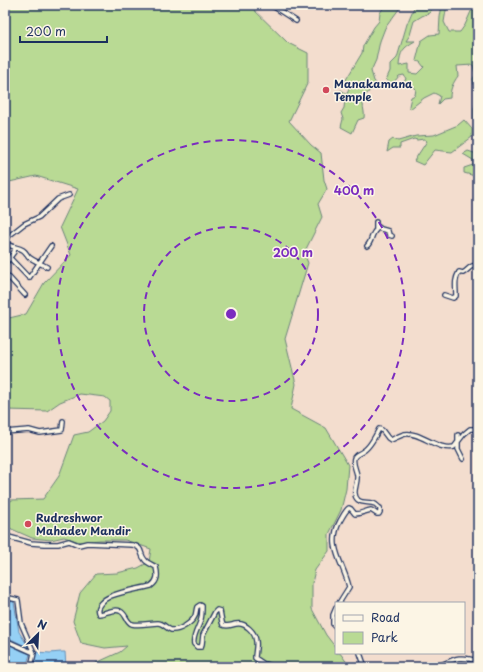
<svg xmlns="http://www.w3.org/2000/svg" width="483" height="672" viewBox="0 0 483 672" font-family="'Playpen Sans',sans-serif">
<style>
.green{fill:#b9da94;stroke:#6a8479}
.water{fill:#95d0f5;stroke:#6490b9}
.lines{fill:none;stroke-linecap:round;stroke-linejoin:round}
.minor-casing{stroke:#1b2f5e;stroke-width:6}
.minor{stroke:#fcf5e5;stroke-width:3.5}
.ring{fill:none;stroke:#7b2cbf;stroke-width:2;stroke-dasharray:7 5}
.poi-dot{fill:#d1495b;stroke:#fcf5e5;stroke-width:1.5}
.labels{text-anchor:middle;stroke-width:3;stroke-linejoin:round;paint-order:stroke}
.poi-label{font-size:11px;font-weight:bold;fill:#1b2f5e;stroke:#fcf5e5;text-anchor:start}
.centre{fill:#7b2cbf;stroke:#fcf5e5;stroke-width:2}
.ring-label{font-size:12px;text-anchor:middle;font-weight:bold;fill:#7b2cbf;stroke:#fcf5e5;stroke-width:3;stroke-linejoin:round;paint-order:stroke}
</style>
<rect width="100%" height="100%" fill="#f3ddce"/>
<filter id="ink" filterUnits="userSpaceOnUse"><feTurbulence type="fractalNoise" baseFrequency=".025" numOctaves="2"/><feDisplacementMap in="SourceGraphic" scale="8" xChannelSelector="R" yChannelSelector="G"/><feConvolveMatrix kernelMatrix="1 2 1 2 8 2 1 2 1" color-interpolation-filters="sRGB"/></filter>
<g filter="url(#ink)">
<!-- green -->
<path class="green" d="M5 5H249L288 43 308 53V82L289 121 311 145 321 153 324 180 327 189 318 204 322 217 304 253 308 263 285 339 296 384 291 409 326 428 348 465 346 489 341 510 329 534V551L315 570 312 583V609L326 635 336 648V653H340L350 667H92L96 663 120 652 127 646 105 648 81 643 73 621 80 593 96 574 117 573 138 568 149 562 151 549 125 540H100L79 542 64 537 51 540 32 538 5 526V510L11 500 43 499 59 476 74 435 88 432 103 421 110 411V401L105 397 80 394 60 402 47 411 5 410V344L9 336 5 330V319L26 314 44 283 71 255 60 227 78 189 36 176 5 183Z
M385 5H402L385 28 380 41 376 60 371 71 374 81 378 85C370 90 364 94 363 104 363 109 365 113 364 118L358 120 352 133 341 127 343 119 341 113 344 108 345 99 340 94 341 90 347 94 349 89 344 83 362 53 363 46 374 27 379 21 380 13Z
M415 5H436L429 13 422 16 414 21 410 35 406 41H415C403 48 400 51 399 66L409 64V73L417 74 424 67 420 62 416 61 421 41 430 35 439 34 440 17 442 5H447L444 22 449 32H460L465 25 473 7V5H478V132L475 127 477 124 474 119V108L477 99 473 79 475 75 473 65 457 66 458 76C453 83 450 89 450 98L443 99 438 104 440 96 434 93 424 98 410 109 409 106 411 97 415 95 416 89 413 86 402 84 406 79 404 75 399 76 394 82 391 83 386 80 390 71V65L397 58 407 24Z
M464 120 472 129V137L452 152 435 150 423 165 414 161 427 141 424 139 417 140 414 139 400 144V148H393L387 152 389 142 393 139 398 141 416 136 434 135 458 125Z
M468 151 477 154H478V169L475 176 464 173V168L473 165V160L463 154Z"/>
<!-- water -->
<path class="water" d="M5 600 14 602 19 632 28 646 27 647 5 636Z
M5 642 22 651 30 654 26 667H5Z
M36 652 50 653 61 652H65L66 667H33Z"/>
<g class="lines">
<!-- minor casing -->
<g class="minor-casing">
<path id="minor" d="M271 5 296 21
M377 226 381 229 388 231 389 235 392 236
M5 239 24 224 39 217 58 199 69 195
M5 242C10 248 17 246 23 250 26 252 27 255 29 257 34 261 42 264 47 267
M367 246C372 242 371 234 376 230V222
M10 258 29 278 51 246
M5 264 14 252 15 247
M5 273 25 295
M444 295 453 298 456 296C456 286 454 281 459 272L463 273C469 270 470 264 478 266
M5 432 29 430 40 433 62 430 63 421
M458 435V449L463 459
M5 536 31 543 44 544H58L69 541 79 545 87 543 133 545C144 548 139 554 145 560 147 563 153 565 156 567 158 575 158 581 151 586 139 589 123 591 111 596 104 599 94 607 99 614 105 614 114 608 120 611 126 613 126 622 132 624 140 626 150 623 158 623 163 623 166 628 171 630 179 631 192 623 195 616 196 614 196 610 197 607L200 605 202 606C202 610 202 615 201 619 199 627 192 637 194 644L197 647H201L202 644 203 635 215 612 217 610 220 611 222 622 223 625C228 627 231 625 236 624 245 622 255 632 256 641 257 647 255 652 255 658L264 664 271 666 285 667
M5 545 7 537
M5 597 18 600 21 623 34 653 31 667
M339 603 349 587C344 564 326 546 340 521 343 516 345 511 349 508L351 509 355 514C361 514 365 511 371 510L377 514H379L380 512V508C379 508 376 504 375 504 370 501 363 504 358 500 351 493 358 484 357 476 357 471 352 464 354 458 355 454 360 454 363 451 369 448 376 435 379 429L382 430 388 438 391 440C395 438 401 435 405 434 419 431 438 451 454 447L464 434 470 429H478
M336 608 333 615V624L336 627
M5 640 34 653
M360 653 365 667
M437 667C455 659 458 655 478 661"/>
</g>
<!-- minor -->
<use href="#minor" class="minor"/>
</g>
</g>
<!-- distance rings -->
<g class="ring">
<circle cx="231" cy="314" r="87"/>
<circle cx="231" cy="314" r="174"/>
</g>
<!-- markers -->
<g class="poi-dot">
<circle cx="326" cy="90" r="4"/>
<circle cx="28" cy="524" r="4"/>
</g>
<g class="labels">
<!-- poi labels -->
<g class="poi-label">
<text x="334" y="88">Manakamana<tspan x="334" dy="13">Temple</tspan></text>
<text x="36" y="522">Rudreshwor<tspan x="36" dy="13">Mahadev Mandir</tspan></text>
</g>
</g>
<circle cx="231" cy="314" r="6" class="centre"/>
<g class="ring-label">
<text x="354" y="195">400 m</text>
<text x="293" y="257">200 m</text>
</g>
<!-- margin -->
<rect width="483" height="672" fill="none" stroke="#fcf5e5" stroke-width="20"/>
<rect x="10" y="10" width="463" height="652" fill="none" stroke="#1b2f5e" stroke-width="1.5" filter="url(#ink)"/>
<!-- legend -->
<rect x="335" y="602" width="130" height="52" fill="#fcf5e5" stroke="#a2a6af"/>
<rect x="343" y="615" width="20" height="6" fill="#fcf5e5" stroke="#a2a6af"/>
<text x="371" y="622" font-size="12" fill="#1b2f5e">Road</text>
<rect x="343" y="632" width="20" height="12" fill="#b9da94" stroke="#a2a6af"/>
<text x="371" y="642" font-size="12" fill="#1b2f5e">Park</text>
<!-- north arrow -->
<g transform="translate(38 634) rotate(24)" stroke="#fcf5e5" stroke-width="3" paint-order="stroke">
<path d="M0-3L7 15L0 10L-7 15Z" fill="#1b2f5e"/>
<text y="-6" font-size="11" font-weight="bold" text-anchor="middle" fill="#1b2f5e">N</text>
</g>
<!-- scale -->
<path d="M20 36v6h87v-6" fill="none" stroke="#1b2f5e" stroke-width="2"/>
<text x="26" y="36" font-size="12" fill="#1b2f5e" stroke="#fcf5e5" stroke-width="3" paint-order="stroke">200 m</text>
</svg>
